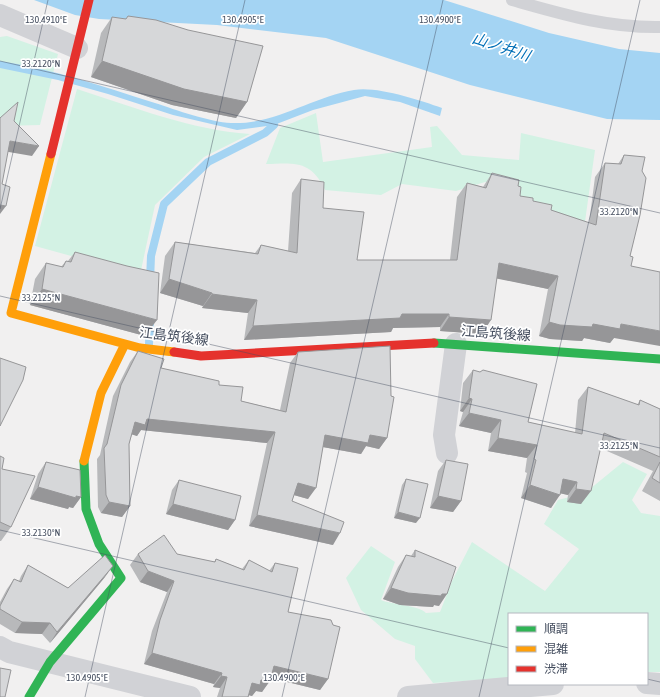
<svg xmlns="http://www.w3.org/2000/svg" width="660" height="697" viewBox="0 0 660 697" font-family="'Asap Condensed','Noto Sans JP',sans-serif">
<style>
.green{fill:#d3f2e4}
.water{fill:#a4d4f3}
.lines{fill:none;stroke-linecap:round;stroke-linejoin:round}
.stream{stroke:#a4d4f3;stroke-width:8}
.lane{stroke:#d1d2d6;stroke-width:12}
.street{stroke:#d1d2d6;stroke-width:22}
.fast{stroke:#30b455;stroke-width:9}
.slow{stroke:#ff9f0a;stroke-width:9}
.jam{stroke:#e5322d;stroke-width:9}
.wall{fill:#b8b9bb}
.shaded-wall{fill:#969698}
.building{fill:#d6d7d9;stroke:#969698}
.ticks{fill:none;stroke:#454e5f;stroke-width:1;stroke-opacity:0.45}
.labels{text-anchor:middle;stroke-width:3.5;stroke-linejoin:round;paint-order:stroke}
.street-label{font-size:14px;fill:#454e5f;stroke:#fff}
.water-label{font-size:15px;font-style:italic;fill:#006fb7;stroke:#fff}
.ticks-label{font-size:10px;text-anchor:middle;fill:#454e5f;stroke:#fff;stroke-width:3.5;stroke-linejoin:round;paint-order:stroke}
</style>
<rect width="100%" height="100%" fill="#f1f0f0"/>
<!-- green -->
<path class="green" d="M7 36 58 54 40 125 0 126V37Z
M77 89C133 107 191 130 250 134L204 157 155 205 140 275 35 246Z
M316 113 323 162 432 147 430 127 437 126 462 155 519 160 521 133 595 150 583 236 517 206 512 190 485 182 456 191 402 184 381 195 325 190C311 160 295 163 266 164L280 128Z
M623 462 647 474 632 500 641 513 660 516V672H647V614H509V678L433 683 415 659V646L395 639 361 610 346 578 371 546 395 562 381 600C393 605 418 605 426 613L440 612 452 581 472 542 545 591 579 549 544 524 558 500 585 493Z"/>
<!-- water -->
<path class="water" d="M34 0H444L549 33 619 49 660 53V120L607 119 470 85 326 38 217 25 99 19 75 15Z
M0 61C53 69 104 87 155 103 176 110 210 122 231 123 275 125 312 97 354 90 377 86 419 100 442 108L440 116 400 102 365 96 313 110 274 125 237 130 173 115 108 94 58 80 0 68Z"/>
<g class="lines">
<!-- stream -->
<path class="stream" d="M150 281 151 256 164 204 208 162 265 133 274 125
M149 344 150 320"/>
<!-- lane -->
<path class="lane" d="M512 0C562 14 607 28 660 27"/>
<!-- street -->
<path class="street" d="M0 15 77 48
M447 453 444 435 456 344
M0 647 9 652 190 697
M647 683 660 684
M408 697 553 684"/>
<!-- fast -->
<path class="fast" d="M434 343 660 359
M29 697 50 662 121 578 99 544 86 509 84 461"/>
<!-- slow -->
<path class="slow" d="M51 154 11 313 140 348 174 352
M84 461 101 393 125 344"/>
<!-- jam -->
<path class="jam" d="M51 154 89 0
M174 352 201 356 434 343"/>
</g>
<!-- wall -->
<path class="wall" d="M112 17 247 102 236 118 172 105 91 77 101 33Z
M624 155 642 171 630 256 614 338 610 343 584 338 582 341 550 339 539 336 548 289 497 278 482 334 440 331V327L393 328 391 332 244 340 248 313 202 308 203 306 160 293 165 256 175 242 255 253 261 245 288 251 292 193 301 179 323 208 357 260H450L457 197 467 183 483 187 492 173 518 186 520 196 533 201 551 210 589 223 595 177 605 163 618 164Z
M75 252 145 336 30 305 35 279 46 263 61 267 66 261H68Z
M138 351 161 368 219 385 241 401 280 410 290 363 298 352 387 438 379 449 366 446 361 454 323 447 308 499 294 495 292 501 333 545 249 526 267 443 141 430 137 436 132 434 129 444 130 506 122 517 101 513 98 507 97 459 100 455 113 396 130 362Z
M473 370 528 422 575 433 578 400 588 387 637 405 640 400 660 409V501L642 491 653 471 600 448 581 504 567 502 568 495 560 493 551 508 521 498 527 473 525 472 527 458 488 451 491 433 459 426 463 412 460 411 463 383Z
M0 456 11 527 1 541H0Z
M446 460 461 501 453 512 430 508 438 471Z
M46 462 81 497 73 508 69 507 68 509 30 499 38 474Z
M406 479 416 523 394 518 402 485Z
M179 480 235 520 228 530 166 514 172 490Z
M415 550 439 606 434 605 433 607 400 605 383 599 398 567 406 555 411 556Z
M138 554H177L214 562 216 559 242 569 249 560 269 571 275 563 288 612 328 679 320 690 271 678 262 692 256 691 252 696 249 695 248 697H217L220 688 213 687 214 684 144 664 152 631 167 592 140 582 130 565Z
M28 565 68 588 105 577 50 643 42 634 15 633 0 624V602L7 589 14 579 19 581 21 576Z"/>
<!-- shaded-wall -->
<path class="shaded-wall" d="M102 61 247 102 236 118 172 105 91 77Z
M10 141 39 146 32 156 3 151Z
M0 205 6 206 0 214Z
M499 263 558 276 548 289 489 277Z
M169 279 212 293 203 306 160 293Z
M42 289 157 320 145 336 30 305Z
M212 294 257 300 248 313 202 308Z
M402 314H449L440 327 393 328 391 332 244 340 253 326Z
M449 317 491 320 482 334 440 331Z
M549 322 593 324H621L660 331V346L614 338 610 343 584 338 582 341 550 339 539 336Z
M469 398 472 399 463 412 460 411Z
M469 413 501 420 491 433 459 426Z
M147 419 275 432 267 443 141 430 137 436 127 433 135 422Z
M325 435H370L387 438 379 449 366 446 361 454 317 446Z
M498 438 537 445 527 458 488 451Z
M563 479 577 482 568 495 554 492Z
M298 483 316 488 308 499 290 494Z
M530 485 560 495 551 508 521 498Z
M38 487 76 496 81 497 73 508 69 507 68 509 30 499Z
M576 489 591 491 581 504 567 502Z
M438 496 461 501 453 512 430 508Z
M109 502 130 506 122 517 101 513Z
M173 504 235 520 228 530 166 514Z
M398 512 420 518 416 523 394 518Z
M257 515 340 533 333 545 249 526Z
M113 566 105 577 50 643 57 632Z
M148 571 174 581 167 592 140 582Z
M391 588 442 594H447L439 606 434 605 433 607 400 605 383 599Z
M22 622 50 623 42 634 15 633Z
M152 653 222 673 214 684 144 664Z
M274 666 328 679 320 690 267 677Z
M221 676 227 677 220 688 213 687Z
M261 680 270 681 262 692 256 691 252 696 244 694 252 683Z"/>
<!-- building -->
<path class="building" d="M128 16 156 20 188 30 263 46 247 102 184 89 102 61 112 17 126 19Z
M18 102 14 121 39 146 10 141 2 184 10 187 6 206 0 205V118Z
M624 155 645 157 642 171 646 178 640 215 630 256 633 257 631 266 660 272V331L621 324 620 329 593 324 592 327 560 325 549 322 558 276 499 263 491 320 449 317V314H402L400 318 253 326 257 300 212 294V293L169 279 175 242 258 254 261 245 297 253 301 179 324 182 323 208 364 212 357 260H457L467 183 486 188 492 173 519 180 518 186 521 187 520 196 533 198V201L552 205 551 210 596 225 605 163 621 164Z
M75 252 127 266 159 273 157 320 42 289 46 263 63 267 66 261 71 262Z
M390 346 391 396 394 397 387 438 370 435 368 443 325 435 316 488 298 483 292 501 344 522 340 533 257 515 275 432 147 419 145 425 135 422 129 444 130 506 109 502 106 495 104 448 107 444 121 385 138 351 164 359 161 368 219 381V385L243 387 241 401 286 412 298 352Z
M0 358 26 367 23 380 0 426Z
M473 370 480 372 483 370 537 384 528 422 582 434 588 387 639 405 640 400 660 409V457L604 433 591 491 576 489 577 482 563 479 560 495 530 485 536 460 534 459 537 445 498 438 501 420 469 413 472 399 469 398Z
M0 456 4 458 2 469 35 476 11 527 0 522Z
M446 460 468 464 461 501 438 496Z
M46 462 80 470 81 497 76 496V498L38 487Z
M660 462V483L652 478Z
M406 479 428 484 420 518 398 512Z
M179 480 241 496 235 520 173 504Z
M164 535 177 554 215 562 216 559 244 570 249 560 272 572 275 563 298 568 288 612 331 620 333 625 340 627 328 679 274 666 270 681 261 680 260 685 252 683 248 697H222L227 677 221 676 222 673 152 653 160 620 174 581 148 571 138 554Z
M415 550 456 567 447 594H442L441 596 408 593 391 588 406 555 415 557Z
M105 555 113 566 57 632 50 623 22 622 0 609V606L14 579 21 582 28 565 68 588Z
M0 668 11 670 5 697H0Z"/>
<!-- ticks -->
<path class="ticks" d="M0 61 660 213M0 209 48 0M0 296 660 448M0 530 509 648M647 679 660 682M85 697 245 0M282 697 443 0M479 697 640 0"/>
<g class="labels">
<!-- street labels -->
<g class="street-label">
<text transform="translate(496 333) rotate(4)" y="5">江島筑後線</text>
<text transform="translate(174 336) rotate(7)" y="5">江島筑後線</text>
</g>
<!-- water labels -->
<g class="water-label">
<text transform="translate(501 47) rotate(18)" y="5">山ノ井川</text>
</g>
</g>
<g class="ticks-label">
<text x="46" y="23">130.4910°E</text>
<text x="243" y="23">130.4905°E</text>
<text x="440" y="23">130.4900°E</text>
<text x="41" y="67">33.2120°N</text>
<text x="619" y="215">33.2120°N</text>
<text x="41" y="301">33.2125°N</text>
<text x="619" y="449">33.2125°N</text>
<text x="41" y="536">33.2130°N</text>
<text x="87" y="681">130.4905°E</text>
<text x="284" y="681">130.4900°E</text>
</g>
<!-- legend -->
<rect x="508" y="613" width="140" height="72" fill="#ffffff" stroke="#b5b8bf"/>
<rect x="516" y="626" width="20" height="6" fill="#30b455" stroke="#b5b8bf"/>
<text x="544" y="633" font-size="12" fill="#454e5f">順調</text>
<rect x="516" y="646" width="20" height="6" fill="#ff9f0a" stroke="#b5b8bf"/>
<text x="544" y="653" font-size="12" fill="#454e5f">混雑</text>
<rect x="516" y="666" width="20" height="6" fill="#e5322d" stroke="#b5b8bf"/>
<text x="544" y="673" font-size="12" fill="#454e5f">渋滞</text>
</svg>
